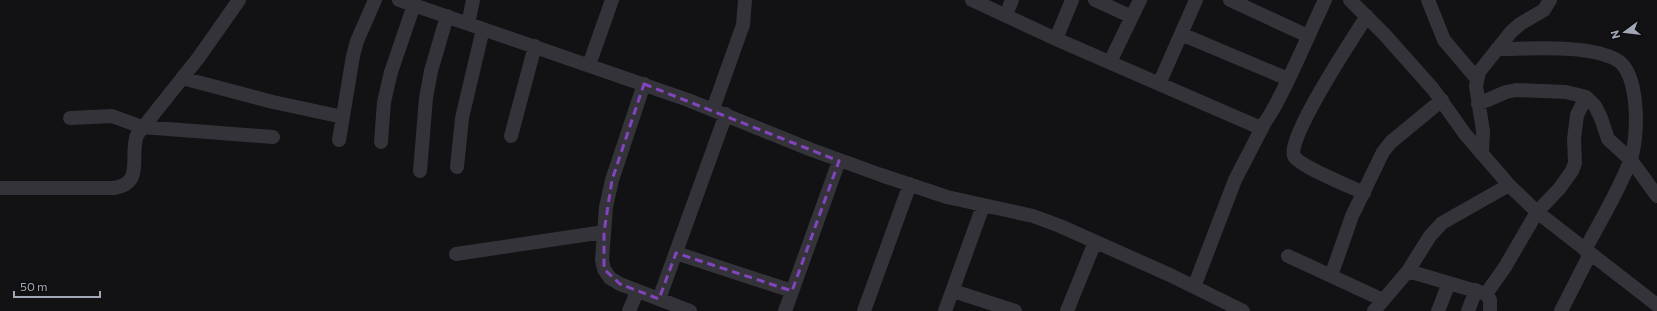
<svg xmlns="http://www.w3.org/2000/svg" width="1657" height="311" viewBox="0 0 1657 311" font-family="Commissioner,sans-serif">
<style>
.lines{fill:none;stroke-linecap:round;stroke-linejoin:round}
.minor{stroke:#333339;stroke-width:14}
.marked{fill:none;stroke:#8345bd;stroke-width:3;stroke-dasharray:8 5;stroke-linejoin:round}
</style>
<rect width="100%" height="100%" fill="#121214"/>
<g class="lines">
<!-- minor -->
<path class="minor" d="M399 0 688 100 812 150 881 175 947 197 1033 216 1060 226 1170 275 1243 311
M972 0 1056 39 1256 126H1261C1274 118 1315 20 1325 0
M1095 0 1132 17
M1230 0 1308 36
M1350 0 1385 35 1433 89 1465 134 1509 185 1537 212 1657 305
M1428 0 1444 40 1477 79
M1006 15 1012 0
M468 24 473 0
M1181 34 1288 79
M1056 39 1072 0
M1497 49C1530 49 1589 44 1617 60 1640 73 1639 139 1630 161 1619 191 1600 221 1585 250
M1110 62 1140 0
M589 65 612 0
M182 78 273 102 343 117
M644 84 612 180 606 207 602 260 604 269 610 278 620 284 690 311
M1159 84 1196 0
M1478 104 1506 92 1516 90 1566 92 1586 97 1595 106 1601 118 1608 139 1631 160 1657 196
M713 109 743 25 745 0
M70 118 112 116 142 127 273 137
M511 136 535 46
M339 140 353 56 357 41 375 0
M381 142 384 102 391 72 414 5
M1482 154 1483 131 1476 86 1479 72 1511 32 1520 24 1544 10 1550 0
M457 167 462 118 483 29
M420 171 426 98 431 71 447 16
M0 188H114C145 183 129 157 137 135L199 57 239 0
M1364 193C1351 187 1299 166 1294 156 1286 139 1354 36 1367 16
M676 253 792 291
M456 254 604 232
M1288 256 1383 300
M1408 271 1486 294 1490 300V311
M1331 276 1352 216 1383 152 1391 142 1442 100
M1194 287 1235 180 1264 124
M953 291 1015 311
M1486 294 1505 267 1537 212 1559 189 1572 171 1575 163 1574 139 1577 115 1586 97
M659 299 726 114
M629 311 637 292
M785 311 839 161
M864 311 910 184
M945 311 983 206
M1067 311 1095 242
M1374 311 1408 271 1430 236 1442 223 1509 185
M1438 311 1449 283
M1468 311 1476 290
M1561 311 1590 254"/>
</g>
<!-- marked area -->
<path class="marked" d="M644 84 839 161 792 291 676 253 659 299 620 284 604 269V232L612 180Z"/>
<!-- north arrow -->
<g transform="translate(1625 32) rotate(255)" stroke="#0d0d0f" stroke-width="3" paint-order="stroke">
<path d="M0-3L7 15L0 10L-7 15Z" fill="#a2a7b5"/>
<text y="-6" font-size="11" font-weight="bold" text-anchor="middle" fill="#a2a7b5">N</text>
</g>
<!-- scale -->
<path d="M14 291v6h86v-6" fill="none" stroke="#a2a7b5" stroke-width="2"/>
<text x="20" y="291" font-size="12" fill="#a2a7b5" stroke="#0d0d0f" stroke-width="3" paint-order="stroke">50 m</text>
</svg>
